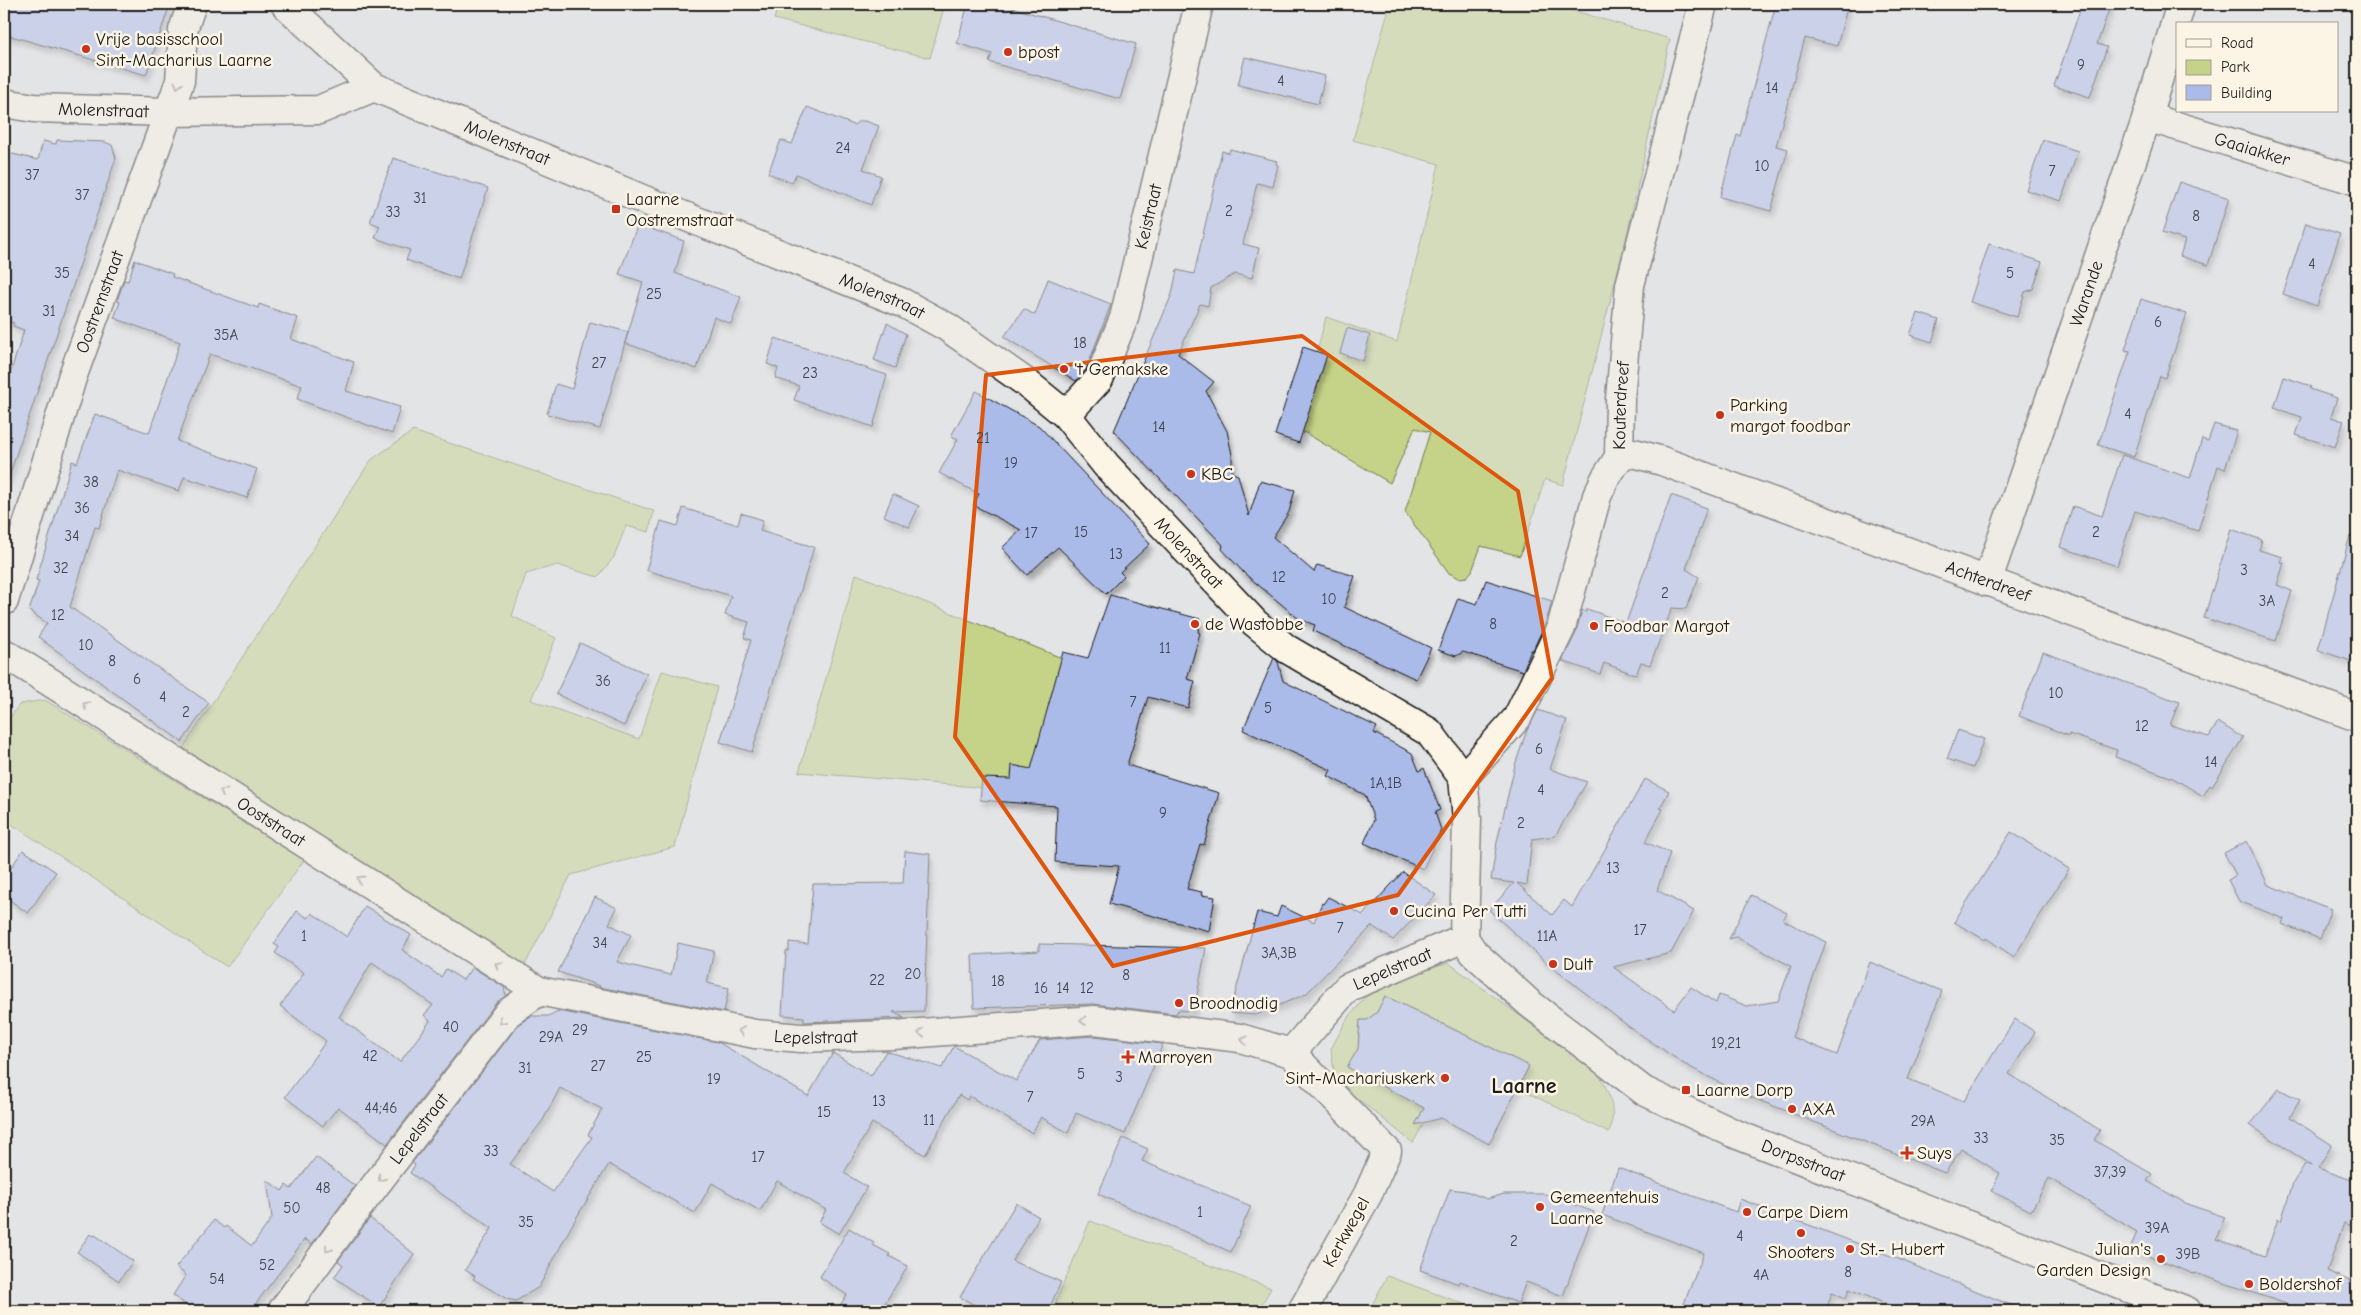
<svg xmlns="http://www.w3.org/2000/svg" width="2361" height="1315" viewBox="0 0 2361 1315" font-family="'Comic Neue',sans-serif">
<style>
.green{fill:#c4d387;stroke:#707852}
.building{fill:#aabbea;stroke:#1c1c1c;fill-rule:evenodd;filter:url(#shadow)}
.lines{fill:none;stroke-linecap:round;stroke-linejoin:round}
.minor-casing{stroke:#1c1c1c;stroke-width:31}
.minor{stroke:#fcf5e5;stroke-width:28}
.oneway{stroke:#97938b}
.marked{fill:none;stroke:#de560d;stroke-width:4;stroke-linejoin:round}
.poi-dot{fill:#c8321e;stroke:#fcf5e5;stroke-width:2}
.labels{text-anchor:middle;stroke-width:5;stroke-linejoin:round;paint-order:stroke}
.number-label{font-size:15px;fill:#404450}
.poi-label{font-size:18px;fill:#1c1c1c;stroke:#fcf5e5;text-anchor:start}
.street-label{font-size:18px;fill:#1c1c1c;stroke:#fcf5e5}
.district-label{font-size:22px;font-weight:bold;fill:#1c1c1c;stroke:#fcf5e5}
</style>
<defs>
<filter id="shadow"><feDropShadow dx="3" dy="5.5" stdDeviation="2.5" flood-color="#0004"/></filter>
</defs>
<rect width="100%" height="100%" fill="#e3e4e6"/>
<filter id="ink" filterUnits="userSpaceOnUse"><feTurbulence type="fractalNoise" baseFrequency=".02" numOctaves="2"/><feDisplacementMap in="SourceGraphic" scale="10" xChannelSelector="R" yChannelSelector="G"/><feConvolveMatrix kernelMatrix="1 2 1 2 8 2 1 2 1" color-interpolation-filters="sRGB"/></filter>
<g filter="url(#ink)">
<!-- green -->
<path class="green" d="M779 4H945L930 58 774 19Z
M1390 4H1551L1670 39 1626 239 1563 485 1545 479 1520 556 1481 546 1472 571 1467 577 1459 578 1449 573 1405 512 1430 432 1415 428 1390 483 1297 428 1326 317 1397 342 1439 164 1353 140Z
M413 431 654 511 649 532 626 526 614 557 598 577 557 565 526 574 512 616 556 638 531 700 639 739 662 671 717 687 675 847 571 875 524 967 183 748 371 460Z
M856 574 1091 670 1070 795 799 772Z
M45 700 304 860 227 967 4 819V725L20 704Z
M1449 963 1598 1074C1610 1091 1617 1113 1609 1133L1518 1088 1529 1066 1385 996 1373 1022 1363 1035H1359V1038L1363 1039 1348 1067 1424 1108 1426 1119 1413 1143 1347 1090 1334 1072 1331 1049 1346 1021 1366 996 1420 972Z
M1090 1221 1271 1288 1258 1311H1052Z
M1387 1276 1483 1311H1369Z"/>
<!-- building -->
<path class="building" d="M4 4H170L146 75 4 34Z
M968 4H1000L1136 44 1120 99 989 62 992 54 957 43Z
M1776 4H1848L1837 46 1805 38 1776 146 1788 149 1771 211 1720 197 1737 135 1740 136Z
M2082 4H2111L2097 44 2107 47 2090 97 2054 86Z
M1245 57 1325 76 1318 104 1238 85Z
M807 107 854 125 859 121H865L879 126 863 169 881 176 871 205 796 174 792 183 768 173 781 140 792 144Z
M57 140 105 142 112 145 116 158 8 479 4 478V393L24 330 13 326 14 323 4 320V152L38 160 43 141 56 144Z
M2043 140 2078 151 2061 201 2026 190Z
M1230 149 1277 161 1276 164 1278 165 1273 187 1257 183 1243 244 1259 248 1252 278 1235 274 1211 288 1208 306 1200 304 1178 354 1214 382 1206 391 1227 431 1232 455V473L1238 475 1249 516 1260 481 1295 490 1289 512 1273 537 1314 572 1317 565 1355 576 1344 607 1431 648 1416 679 1313 631 1315 625 1299 619 1244 573 1222 549 1223 545 1114 431 1172 294 1177 270 1194 274 1222 151 1229 153Z
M393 158 488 188 459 279 406 260 410 250 375 238 380 226 370 222Z
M2179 182 2229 198 2208 265 2180 256 2185 240 2162 233Z
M2306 223 2340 234 2317 306 2283 294Z
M638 224 684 241 675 273 741 297 731 324 714 317 697 369 625 343 643 282 619 274Z
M1989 244 2042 262 2033 289 2025 292 2017 317 1970 302Z
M135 260 173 274 172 277 258 308 259 304 298 318 291 339 354 362 346 391 400 407 392 434 297 399 302 386 210 354 177 441 257 469 247 498 184 477 179 491 117 470 99 528 95 527 70 607 209 703 182 742 38 637 47 623 29 611 39 581 36 580 72 461 77 463 95 414 149 433 180 342 114 318 120 302 117 301 124 280 128 281Z
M1048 279 1111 304 1086 370 1076 381 1004 337 1024 309 1035 315Z
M2141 299 2187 314 2165 378 2160 376 2134 457 2098 445 2130 351 2125 350Z
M1918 313 1939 320 1932 342 1910 335Z
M590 322 628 332 600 429 547 414 556 384 572 389Z
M887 323 906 334 895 368 874 360Z
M1347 328 1370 335 1363 361 1340 353Z
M775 338 887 375 873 427 794 400 799 386 775 378 778 368 767 364Z
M1303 347 1327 355 1299 443 1275 435Z
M2284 377 2311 386 2310 389 2337 398 2331 417 2344 421 2335 447 2296 435 2302 417 2274 408Z
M976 391 1039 426 1150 544 1120 572 1124 576 1106 594 1058 547 1027 575 1002 548 1021 530 973 505 979 494 939 473 958 439 951 436Z
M2214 424 2237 431 2225 469 2218 466 2198 531 2135 511 2117 566 2060 547 2073 506 2102 516 2122 455 2190 478 2202 439 2208 441Z
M893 494 919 506 909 527 884 516Z
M1671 495 1707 508 1686 569 1699 577 1686 609 1672 608 1650 665 1641 662 1636 675 1604 663 1600 674 1562 661 1575 635 1582 610 1586 612 1587 609 1626 623Z
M683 508 738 525 741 513 763 520 760 531 814 547 752 752 720 742 751 640 744 638 749 622 725 615 731 596 646 570 661 521 678 526Z
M2231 529 2262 540 2259 550 2283 557 2281 562 2284 563 2277 585 2292 591 2276 641 2204 618Z
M2350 536 2357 537V663L2318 650Z
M1486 580 1552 601 1546 622 1533 650H1531L1523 671 1463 652 1456 656 1438 650 1458 598 1477 604Z
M1110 595 1200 619 1198 632 1200 633 1187 679 1195 681 1188 708 1148 697 1127 765 1219 793 1204 845 1200 844 1187 889 1202 892 1201 895 1215 897 1209 931 1109 904 1119 866 1055 862 1057 806 980 800 982 778 1011 779 1012 765 1031 769 1063 652 1088 658Z
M580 643 647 674 624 726 556 694Z
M2043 652 2179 702 2170 725 2209 737 2218 722 2243 738 2212 787 2210 785 2203 796 2173 778 2115 757 2117 750 2069 734V736L2019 716Z
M1274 658 1278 662 1283 681 1377 727 1374 733 1412 753 1419 771 1424 768 1440 810 1435 812 1441 830 1423 869 1364 843 1374 820 1365 795 1328 776 1331 770 1243 730Z
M1538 710 1567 720 1550 769 1587 782 1555 836 1532 839 1527 885 1517 883 1552 915 1564 900 1572 907 1645 779 1669 791 1660 808 1663 809 1645 842 1670 853 1657 890 1694 911 1671 953 1613 967 1674 1010 1691 987 1716 1003 1719 995 1747 1006 1778 1001 1791 966 1736 937 1729 939 1751 895 1787 913 1783 920 1826 942 1792 1037 1837 1055 1870 962 1942 991 1908 1079 1964 1101 2015 1019 2035 1032 2009 1074 2100 1130 2094 1140 2152 1174 2147 1181 2187 1204 2225 1217 2216 1239 2265 1256 2278 1219 2281 1221 2293 1183 2305 1164 2313 1166 2250 1125 2279 1089 2300 1100 2290 1117 2332 1145 2318 1168 2357 1182V1228L2344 1223 2327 1271 2357 1284V1311H2307L2195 1273 2194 1274 2130 1249 2137 1232 2049 1178 2031 1211 1991 1191 2000 1173 1961 1149 1945 1173 1740 1093 1684 1064 1628 1026 1548 964 1489 910 1514 883 1491 880 1497 842 1515 765 1527 730Z
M1958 730 1984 739 1973 768 1947 759Z
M2011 832 2069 869 2014 957 1986 938 1985 940 1954 922Z
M2247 841 2268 885 2331 909 2320 939 2282 924 2284 919 2239 901 2228 880 2236 875 2224 853Z
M23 850 56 872 28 913 4 896V878Z
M905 851 930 854 924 1011 893 1012 904 1018 804 1022V1017L782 1015 786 951H789V942L808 944 813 884 903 883Z
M1403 872 1436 895 1393 940 1372 926 1306 994 1256 1015 1230 1013 1257 912 1277 917 1281 906 1314 922 1322 903 1323 904 1328 897 1363 915Z
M595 897 617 908 609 924 631 935 617 962 671 975 678 943 714 951 707 983 729 988 724 1012 599 987 600 986 558 972Z
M365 906 411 935 402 950 441 977 446 969 463 980 472 967 504 987 506 996 496 1003 387 1144 338 1107 323 1126 285 1097 326 1041 280 1006 304 973 275 953 279 947 274 944 297 911 308 918 312 913 347 937ZM372 962 433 1005 424 1015 430 1021 400 1062 339 1017Z
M1039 944 1206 948 1194 1011 1178 1010 1176 1014 1093 1004 974 1008 972 955 1039 951Z
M1385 996 1529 1066 1489 1144 1441 1118 1415 1125 1424 1108 1347 1067 1358 1049 1360 1020H1367L1377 1012Z
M558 1011 718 1042 808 1096 833 1053 871 1076 886 1051 942 1068 954 1046 1016 1081 1040 1040 1094 1036 1163 1044 1125 1134 1076 1113 1068 1133 1041 1117 1032 1133 969 1096 967 1100 959 1095 925 1155 872 1123 844 1173 867 1187 839 1234 819 1222 826 1210 777 1181 760 1211 712 1183 695 1213 609 1164 572 1225 539 1287 516 1301 507 1299 473 1279 475 1276 465 1270 492 1228 410 1173 415 1165 412 1163 519 1024 531 1016H548ZM560 1088 602 1109 588 1135 592 1137 553 1192 510 1164 543 1120Z
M1123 1138 1148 1149 1142 1161 1251 1206 1231 1252 1098 1194Z
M316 1157 355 1186 312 1244 305 1239 250 1311H194L173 1295 186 1275 176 1267 214 1220 224 1228 226 1226 252 1246 272 1218 267 1180 282 1191 286 1185 291 1189Z
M1618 1168 1736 1212 1740 1199 1896 1258 2025 1311H1904L1849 1289 1846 1298 1832 1292 1826 1311H1681L1704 1253 1602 1215Z
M1450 1189 1466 1191 1487 1199 1504 1194H1545L1594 1212 1563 1296 1526 1282 1518 1303 1460 1281 1459 1284 1420 1270Z
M1016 1203 1039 1217 1012 1261 1061 1282 1048 1311H986L960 1297Z
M370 1218 414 1254 379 1307 334 1277 343 1265 338 1261Z
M849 1228 874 1243 873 1245 890 1254 889 1256 908 1266 880 1311H836L847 1295 820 1277Z
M90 1234 94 1236 95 1235 133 1261 119 1281 77 1252Z"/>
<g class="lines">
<!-- minor casing -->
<g class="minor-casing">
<g id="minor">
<path id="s1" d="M285 4 374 87 654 204 903 303 947 327 1028 384 1066 415 1106 465 1255 623 1287 649 1429 732 1463 778 1467 819 1464 938"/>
<path id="s2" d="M4 103 34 108 169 112 319 110 374 87"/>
<path id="s3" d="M2147 117 2357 181"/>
<path id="s4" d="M1066 415 1099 379 1124 318 1199 4"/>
<path id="s5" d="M1619 457 1634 453 1662 461 2357 717"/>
<path id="s6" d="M1987 582 2147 117 2181 4"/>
<path id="s7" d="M4 601 72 378 180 81 183 30 192 4"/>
<path id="s8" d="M4 653 539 991 755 1034 801 1038 893 1035 1094 1020 1240 1038 1291 1053 1387 1151 1368 1194 1302 1311"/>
<path id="s9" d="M1463 778 1517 718 1561 628 1597 496 1605 479 1619 457 1620 399 1630 285 1703 4"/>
<path id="s10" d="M1464 938 1474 953 1529 1003 1644 1091 1733 1133 2187 1311"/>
<path id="s11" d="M1291 1053 1347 988 1464 938"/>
<path id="s12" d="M282 1311 357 1209 508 1013 539 991"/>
</g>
</g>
<!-- minor -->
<use href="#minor" class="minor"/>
</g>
<!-- one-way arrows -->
<defs><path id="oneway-chevron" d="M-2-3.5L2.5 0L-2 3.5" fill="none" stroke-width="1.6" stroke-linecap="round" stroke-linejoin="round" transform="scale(1.25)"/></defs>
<g class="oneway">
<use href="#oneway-chevron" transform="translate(178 85) rotate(105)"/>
<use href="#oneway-chevron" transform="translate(86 705) rotate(-148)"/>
<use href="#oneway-chevron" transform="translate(223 792) rotate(-148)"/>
<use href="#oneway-chevron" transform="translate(360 879) rotate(-148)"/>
<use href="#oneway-chevron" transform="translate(498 965) rotate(-148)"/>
<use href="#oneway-chevron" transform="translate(502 1021) rotate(128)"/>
<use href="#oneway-chevron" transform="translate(1083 1021) rotate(176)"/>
<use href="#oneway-chevron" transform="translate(741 1031) rotate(-169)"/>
<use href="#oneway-chevron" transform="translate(921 1033) rotate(176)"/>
<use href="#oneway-chevron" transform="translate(1244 1040) rotate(-166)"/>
<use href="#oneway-chevron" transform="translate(381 1178) rotate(128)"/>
<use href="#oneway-chevron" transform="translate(328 1249) rotate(126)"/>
</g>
</g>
<!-- marked area -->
<path d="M0 0H2361V1315H0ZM1302 336 1518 491 1552 678 1398 895 1113 966 955 737 986 375Z" fill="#e3e4e6" fill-opacity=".55" fill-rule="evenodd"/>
<path class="marked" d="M1302 336 1518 491 1552 678 1398 895 1113 966 955 737 986 375Z"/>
<!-- markers -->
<g class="poi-dot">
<circle cx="86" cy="49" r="5"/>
<circle cx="1008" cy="52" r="5"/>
<rect x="611" y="204" width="10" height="10" rx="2.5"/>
<circle cx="1064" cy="369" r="5"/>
<circle cx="1720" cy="415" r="5"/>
<circle cx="1191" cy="474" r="5"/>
<circle cx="1195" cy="624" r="5"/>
<circle cx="1594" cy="626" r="5"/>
<circle cx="1394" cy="911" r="5"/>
<circle cx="1553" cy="964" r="5"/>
<circle cx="1179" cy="1003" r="5"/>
<path d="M1125.5 1049.5h5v5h5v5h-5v5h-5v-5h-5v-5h5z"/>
<circle cx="1445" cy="1078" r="5"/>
<rect x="1681" y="1085" width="10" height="10" rx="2.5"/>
<circle cx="1792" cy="1109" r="5"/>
<path d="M1904.5 1145.5h5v5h5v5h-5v5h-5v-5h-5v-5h5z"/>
<circle cx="1540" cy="1207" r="5"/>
<circle cx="1747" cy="1212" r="5"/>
<circle cx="1801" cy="1233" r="5"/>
<circle cx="1850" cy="1249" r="5"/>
<circle cx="2161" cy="1259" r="5"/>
<circle cx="2249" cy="1284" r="5"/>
</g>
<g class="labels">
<!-- number labels -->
<g class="number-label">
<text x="2081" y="70">9</text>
<text x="1281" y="86">4</text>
<text x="1772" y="93">14</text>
<text x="843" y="153">24</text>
<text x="1762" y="171">10</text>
<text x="2052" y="176">7</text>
<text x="32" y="180">37</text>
<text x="82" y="200">37</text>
<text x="420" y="203">31</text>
<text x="1229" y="216">2</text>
<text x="393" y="217">33</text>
<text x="2196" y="221">8</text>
<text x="2312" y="269">4</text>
<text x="62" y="278">35</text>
<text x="2010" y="278">5</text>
<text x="654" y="299">25</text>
<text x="49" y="316">31</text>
<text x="2158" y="327">6</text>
<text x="226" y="340">35A</text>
<text x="1080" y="348">18</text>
<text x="599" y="368">27</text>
<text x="810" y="378">23</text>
<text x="2128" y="419">4</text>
<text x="1159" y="432">14</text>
<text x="983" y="443">21</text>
<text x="1011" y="468">19</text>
<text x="91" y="487">38</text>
<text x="82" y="513">36</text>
<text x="1081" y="537">15</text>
<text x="2096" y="537">2</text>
<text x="1031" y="538">17</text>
<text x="72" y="541">34</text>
<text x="1116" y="559">13</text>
<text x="61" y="573">32</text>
<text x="2244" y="575">3</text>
<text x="1279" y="582">12</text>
<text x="1665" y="598">2</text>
<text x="1329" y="604">10</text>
<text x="2267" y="606">3A</text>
<text x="58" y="620">12</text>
<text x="1493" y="629">8</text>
<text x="86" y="650">10</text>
<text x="1165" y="653">11</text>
<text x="112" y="666">8</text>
<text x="137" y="684">6</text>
<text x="603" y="686">36</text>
<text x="2056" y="698">10</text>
<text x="163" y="702">4</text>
<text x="1133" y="707">7</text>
<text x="1268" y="713">5</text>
<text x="186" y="717">2</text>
<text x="2142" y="731">12</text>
<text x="1539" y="754">6</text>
<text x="2211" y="767">14</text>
<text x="1386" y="788">1A,1B</text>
<text x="1541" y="795">4</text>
<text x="1163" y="818">9</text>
<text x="1521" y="828">2</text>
<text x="1613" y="873">13</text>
<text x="1340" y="933">7</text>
<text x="1640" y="935">17</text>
<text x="304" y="941">1</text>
<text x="1547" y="941">11A</text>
<text x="600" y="948">34</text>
<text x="1279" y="958">3A,3B</text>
<text x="913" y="979">20</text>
<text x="1126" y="980">8</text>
<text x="877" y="985">22</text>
<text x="998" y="986">18</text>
<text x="1041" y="993">16</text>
<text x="1063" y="993">14</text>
<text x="1087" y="993">12</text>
<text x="451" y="1032">40</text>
<text x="580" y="1035">29</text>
<text x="551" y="1042">29A</text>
<text x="1726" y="1048">19,21</text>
<text x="370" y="1061">42</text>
<text x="644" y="1062">25</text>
<text x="598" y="1071">27</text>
<text x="525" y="1073">31</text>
<text x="1081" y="1079">5</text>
<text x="1119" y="1082">3</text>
<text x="714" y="1084">19</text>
<text x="1030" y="1102">7</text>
<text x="879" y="1106">13</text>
<text x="381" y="1113">44;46</text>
<text x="824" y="1117">15</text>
<text x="929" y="1125">11</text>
<text x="1923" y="1126">29A</text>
<text x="1981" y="1143">33</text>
<text x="2057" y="1145">35</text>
<text x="491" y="1156">33</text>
<text x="758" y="1162">17</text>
<text x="2110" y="1177">37,39</text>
<text x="323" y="1193">48</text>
<text x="292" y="1213">50</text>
<text x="1200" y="1217">1</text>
<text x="526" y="1227">35</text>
<text x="2157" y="1233">39A</text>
<text x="1740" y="1241">4</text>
<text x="1514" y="1246">2</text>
<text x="2188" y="1259">39B</text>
<text x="267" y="1270">52</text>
<text x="1848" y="1277">8</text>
<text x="1761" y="1280">4A</text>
<text x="217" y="1284">54</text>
</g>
<!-- poi labels -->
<g class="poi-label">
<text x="96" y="45">Vrije basisschool<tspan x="96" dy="21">Sint-Macharius Laarne</tspan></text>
<text x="1018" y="58">bpost</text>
<text x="626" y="205">Laarne<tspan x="626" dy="21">Oostremstraat</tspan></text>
<text x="1074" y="375">'t Gemakske</text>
<text x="1730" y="411">Parking<tspan x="1730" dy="21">margot foodbar</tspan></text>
<text x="1201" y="480">KBC</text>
<text x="1205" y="630">de Wastobbe</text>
<text x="1604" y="632">Foodbar Margot</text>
<text x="1404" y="917">Cucina Per Tutti</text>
<text x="1563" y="970">Dult</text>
<text x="1189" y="1009">Broodnodig</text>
<text x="1138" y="1063">Marroyen</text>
<text x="1435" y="1084" text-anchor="end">Sint-Machariuskerk</text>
<text x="1696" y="1096">Laarne Dorp</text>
<text x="1802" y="1115">AXA</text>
<text x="1917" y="1159">Suys</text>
<text x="1550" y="1203">Gemeentehuis<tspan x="1550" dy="21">Laarne</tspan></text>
<text x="1757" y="1218">Carpe Diem</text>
<text x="1860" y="1255">St.- Hubert</text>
<text x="2151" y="1255" text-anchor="end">Julian's<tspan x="2151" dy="21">Garden Design</tspan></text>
<text x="1801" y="1258" text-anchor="middle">Shooters</text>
<text x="2259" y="1290">Boldershof</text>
</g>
<!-- street labels -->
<g class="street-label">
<text dy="6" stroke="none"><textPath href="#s2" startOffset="100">Molenstraat</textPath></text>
<text dy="6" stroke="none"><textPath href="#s1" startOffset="266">Molenstraat</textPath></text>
<text dy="6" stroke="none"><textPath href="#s3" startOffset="110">Gaaiakker</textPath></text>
<text dy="6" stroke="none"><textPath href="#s4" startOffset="219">Keistraat</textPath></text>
<text dy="6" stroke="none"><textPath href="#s6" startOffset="305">Warande</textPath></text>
<text dy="6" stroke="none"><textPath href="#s1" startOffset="671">Molenstraat</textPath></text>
<text dy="6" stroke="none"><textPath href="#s7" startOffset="314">Oostremstraat</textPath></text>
<text dy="6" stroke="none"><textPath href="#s9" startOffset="414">Kouterdreef</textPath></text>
<text dy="6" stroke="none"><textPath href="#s1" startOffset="1076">Molenstraat</textPath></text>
<text dy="6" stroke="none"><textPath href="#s5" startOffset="392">Achterdreef</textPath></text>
<text dy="6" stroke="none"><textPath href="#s8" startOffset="316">Ooststraat</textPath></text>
<text dy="6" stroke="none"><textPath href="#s11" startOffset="135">Lepelstraat</textPath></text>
<text dy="6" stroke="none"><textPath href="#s8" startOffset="914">Lepelstraat</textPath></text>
<text dy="6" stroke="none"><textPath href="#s12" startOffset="228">Lepelstraat</textPath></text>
<text dy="6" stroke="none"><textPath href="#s10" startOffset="411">Dorpsstraat</textPath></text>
<text transform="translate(1346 1232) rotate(-61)" y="6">Kerkwegel</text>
</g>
<!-- district labels -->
<g class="district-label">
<text x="1524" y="1093">Laarne</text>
</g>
</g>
<!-- margin -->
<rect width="2361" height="1315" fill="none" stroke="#fcf5e5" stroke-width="20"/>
<rect x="10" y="10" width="2341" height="1295" fill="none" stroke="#1c1c1c" stroke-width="2" filter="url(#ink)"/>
<!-- legend -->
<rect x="2176" y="22" width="162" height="90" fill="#fcf5e5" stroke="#a29e95"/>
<rect x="2186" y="39" width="25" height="8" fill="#fcf5e5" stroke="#a29e95"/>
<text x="2221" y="48" font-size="15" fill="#1c1c1c">Road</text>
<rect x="2186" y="60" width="25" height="15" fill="#c4d387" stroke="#a29e95"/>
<text x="2221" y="72" font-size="15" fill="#1c1c1c">Park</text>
<rect x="2186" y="85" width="25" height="15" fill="#aabbea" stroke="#a29e95"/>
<text x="2221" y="98" font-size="15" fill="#1c1c1c">Building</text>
</svg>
